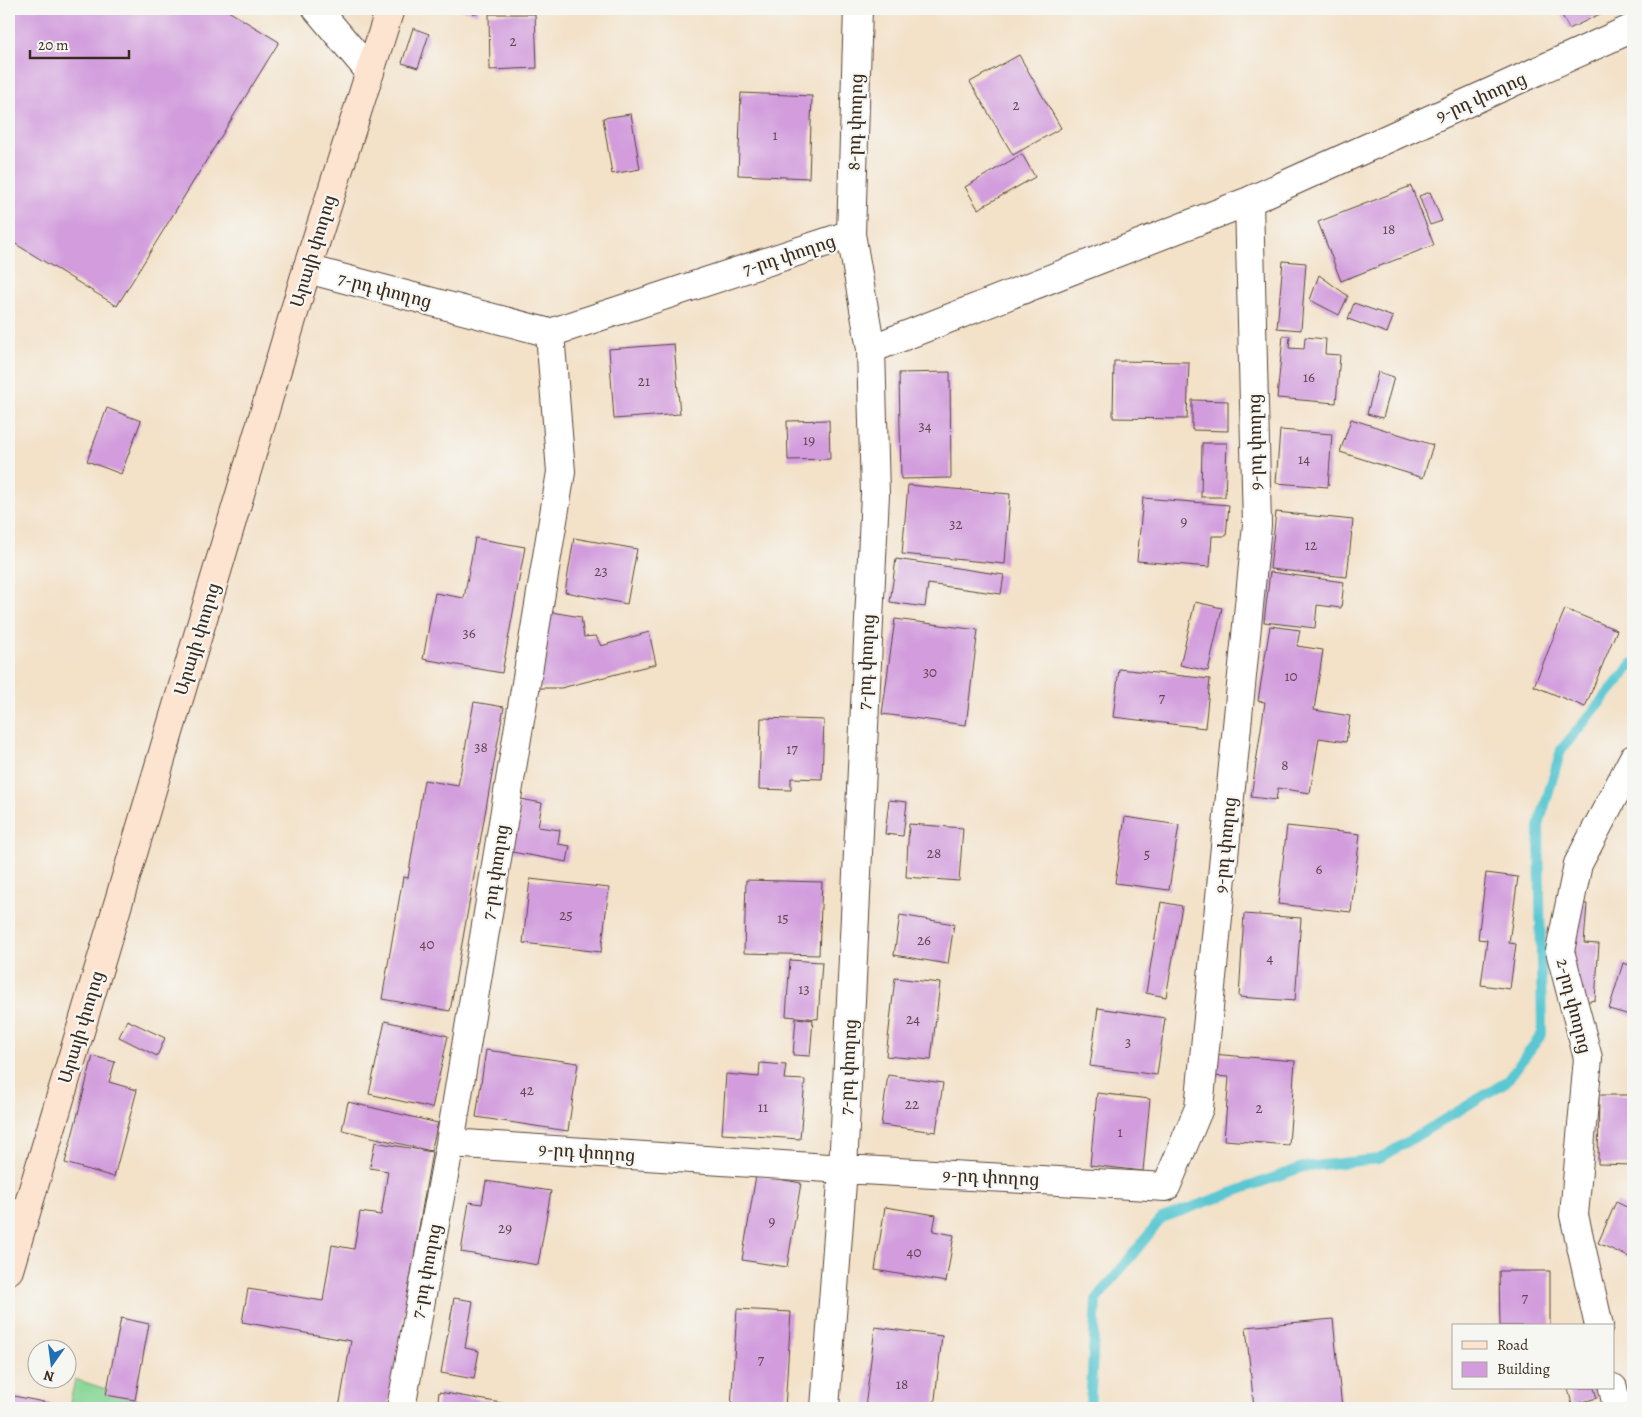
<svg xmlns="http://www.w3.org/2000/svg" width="1642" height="1417" viewBox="0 0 1642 1417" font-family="Alegreya,'Noto Serif Armenian',serif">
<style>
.green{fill:#87d696;stroke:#61805a}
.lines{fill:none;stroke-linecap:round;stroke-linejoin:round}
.stream{stroke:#5ac7d2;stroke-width:10}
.building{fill:#d29cdd}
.minor-casing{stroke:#574538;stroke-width:30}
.secondary-casing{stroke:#574538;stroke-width:30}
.minor{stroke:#fff;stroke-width:28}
.secondary{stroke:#fde4d1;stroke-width:28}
.labels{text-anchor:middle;stroke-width:4.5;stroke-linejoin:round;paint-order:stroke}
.number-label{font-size:15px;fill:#61464e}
.street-label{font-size:18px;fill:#3b2a1e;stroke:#f6f6f2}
</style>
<rect width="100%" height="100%" fill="#f6f6f2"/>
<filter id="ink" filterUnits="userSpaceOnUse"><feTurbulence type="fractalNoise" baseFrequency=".02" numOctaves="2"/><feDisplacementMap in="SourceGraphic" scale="10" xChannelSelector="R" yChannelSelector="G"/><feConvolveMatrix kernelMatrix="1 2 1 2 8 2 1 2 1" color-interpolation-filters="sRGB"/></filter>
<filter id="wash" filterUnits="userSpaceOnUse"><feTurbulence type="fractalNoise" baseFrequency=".0096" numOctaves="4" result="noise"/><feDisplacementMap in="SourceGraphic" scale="20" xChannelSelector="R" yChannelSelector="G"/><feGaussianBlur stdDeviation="1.12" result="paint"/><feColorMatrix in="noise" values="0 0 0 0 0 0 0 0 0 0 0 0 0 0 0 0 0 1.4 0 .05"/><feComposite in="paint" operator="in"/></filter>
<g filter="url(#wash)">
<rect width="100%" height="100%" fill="#f3e1c8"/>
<!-- green -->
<path class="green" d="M75 1379 164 1408H69Z"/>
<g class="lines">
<!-- stream -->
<path class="stream" d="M1090 1408 1096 1300 1162 1218 1303 1167 1379 1159 1506 1082 1542 1034 1539 825 1561 750 1633 663"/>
</g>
<g id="blocks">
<!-- building -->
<path class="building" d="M9 9H225L279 42 117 306 9 240Z
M459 9H478L477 14Z
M1559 9H1600L1602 13 1569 29Z
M489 14H535L537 68 490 70Z
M413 28 429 34 418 68 402 63Z
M1019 55 1061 128 1013 155 970 82Z
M741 93 812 96 809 178 738 175Z
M631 114 640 169 612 174 603 118Z
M1022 154 1035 177 978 209 965 187Z
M1411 186 1434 245 1341 281 1318 222Z
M1430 192 1442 221 1430 225 1419 196Z
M1283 261 1306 263 1301 330 1277 328Z
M1319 275 1348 296 1339 315 1310 300Z
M1354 303 1393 317 1387 333 1348 319Z
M1283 336H1290L1289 348 1304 349 1305 337 1326 339 1325 354 1340 355 1336 403 1277 398Z
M674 344 680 414 614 419 609 349Z
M1114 361 1189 362 1187 419 1113 418Z
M950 372 951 478 901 479 899 373Z
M1378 372 1394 377 1383 418 1367 414Z
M1192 400 1228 401V431L1192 430Z
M107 408 141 421 121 474 87 461Z
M1351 419 1433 445 1423 478 1340 452Z
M829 420 830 459 788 460 787 421Z
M1280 430 1332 434 1328 487 1276 483Z
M1202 443H1227L1225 497H1201Z
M908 485 1010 494 1005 564 902 554Z
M1143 498 1229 505 1226 536H1212L1210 567 1137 561Z
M1276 512 1353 520 1347 577 1270 569Z
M475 538 525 547 502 673 423 659 435 593 464 598Z
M574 538 637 549 627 604 565 592Z
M896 559 1004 575 1001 594 928 584 925 607 890 602Z
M1270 572 1344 582 1341 608 1317 605 1315 628 1264 622Z
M1195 602 1222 608 1208 671 1180 665Z
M1565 609 1617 630 1585 707 1534 686Z
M551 612 581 617 584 637 596 636 601 646 649 632 656 664 561 688H536Z
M895 619 978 630 966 725 882 714Z
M1270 626 1300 630 1297 646 1323 650 1314 710 1350 716 1346 742 1319 738 1310 793 1278 788 1276 800 1251 797 1265 702 1258 701Z
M1119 669 1210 679 1205 728 1113 717Z
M474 702 504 707 450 1011 382 999 403 877 408 878 424 780 458 786Z
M761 718 824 720 822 779 791 778V790L759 789Z
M521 799 542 803 538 827 560 830 558 844 570 846 567 862 512 852Z
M889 800 907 802 903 836 885 834Z
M1125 817 1179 825 1169 890 1115 883Z
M909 824 963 828 959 881 906 877Z
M1287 826 1360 834 1351 912 1278 904Z
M1486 873 1518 877 1509 943 1516 944 1510 989 1481 985 1487 940 1478 939Z
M530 879 609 888 601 952 523 943Z
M746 880 822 882 819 955 744 953Z
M1161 902 1182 906 1166 997 1146 993Z
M1571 902 1587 904 1584 943 1599 944 1595 1000 1575 1004Z
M1244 914 1301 918 1295 1001 1239 997Z
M900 915 954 924 948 964 894 955Z
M790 960 822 962 818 1019 786 1016Z
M1623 963 1633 966V1016L1609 1009Z
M895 978 940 983 931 1060 886 1056Z
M1098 1008 1165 1018 1157 1075 1090 1066Z
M796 1018 813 1020 810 1056 793 1055Z
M127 1020 165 1038 157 1056 119 1037Z
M385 1021 448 1036 432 1108 369 1094Z
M486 1050 578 1063 568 1131 476 1117Z
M1212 1054 1295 1061 1289 1145 1224 1140 1229 1077 1210 1076Z
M93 1056 115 1062 109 1082 137 1090 114 1177 65 1163Z
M760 1063 786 1065 784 1079 805 1080 800 1139 722 1134 726 1074 759 1077Z
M888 1075 943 1083 936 1132 881 1125Z
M1097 1093 1150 1099 1143 1171 1090 1165Z
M1599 1095H1633V1165L1598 1164Z
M348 1102 438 1123 431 1151 342 1130Z
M375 1142 432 1152 388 1408H339L351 1341 242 1322 248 1289 323 1301 332 1245 354 1249 360 1212 381 1215 388 1171 370 1168Z
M756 1175 801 1183 787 1267 742 1260Z
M486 1181 551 1191 538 1265 461 1252 469 1202 482 1204Z
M1616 1202 1633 1210V1259L1598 1243Z
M885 1207 936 1215 933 1231 954 1235 946 1282 875 1270Z
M1499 1271H1550V1326H1500Z
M454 1298 473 1301 465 1348 479 1351 474 1379 441 1373Z
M737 1309 791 1312 785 1408H731Z
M121 1318 149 1324 135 1400 106 1395Z
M1333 1319 1342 1408H1254L1246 1327Z
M875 1327 942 1336 934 1408H865Z
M1568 1388H1594L1597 1398 1572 1405Z
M439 1392 513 1405V1408H437Z
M14 1396 68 1407V1408H11Z"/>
</g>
</g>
<g filter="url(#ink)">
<use href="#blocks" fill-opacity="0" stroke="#574538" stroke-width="1"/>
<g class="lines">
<!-- minor casing -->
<g class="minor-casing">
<path id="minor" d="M317 9 370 72
M307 269 550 333 851 234
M871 349 1249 201 1633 28
M450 1143 843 1169 1166 1187 1199 1108 1257 525 1249 201
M1599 1326 1574 1215 1588 1058 1560 951 1578 864 1633 759
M1613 1388 1617 1408
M401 1408 450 1143 561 472 550 333
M825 1408 843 1169 875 494 871 349 851 234 858 9"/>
</g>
<!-- secondary casing -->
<g class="secondary-casing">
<path id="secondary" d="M9 1270 307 269 390 9"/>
</g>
<!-- minor -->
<use href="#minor" class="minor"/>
<!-- secondary -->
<use href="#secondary" class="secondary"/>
</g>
</g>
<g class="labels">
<!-- number labels -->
<g class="number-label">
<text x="513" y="46">2</text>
<text x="1016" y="110">2</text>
<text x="775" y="140">1</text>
<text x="1389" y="234">18</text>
<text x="1309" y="382">16</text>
<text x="644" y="386">21</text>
<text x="925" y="431">34</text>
<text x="809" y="445">19</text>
<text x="1304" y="464">14</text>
<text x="1184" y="526">9</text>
<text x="956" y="529">32</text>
<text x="1311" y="550">12</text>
<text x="601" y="576">23</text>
<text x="469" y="638">36</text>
<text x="930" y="677">30</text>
<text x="1291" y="681">10</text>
<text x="1162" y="703">7</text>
<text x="481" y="752">38</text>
<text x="792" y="754">17</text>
<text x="1285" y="770">8</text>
<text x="934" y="858">28</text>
<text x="1147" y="859">5</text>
<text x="1319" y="874">6</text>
<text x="566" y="920">25</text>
<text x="783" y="923">15</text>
<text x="924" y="945">26</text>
<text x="427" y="949">40</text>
<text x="1270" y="963">4</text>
<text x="804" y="994">13</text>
<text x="913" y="1024">24</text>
<text x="1128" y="1047">3</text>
<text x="527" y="1095">42</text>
<text x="912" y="1109">22</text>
<text x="763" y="1112">11</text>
<text x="1259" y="1113">2</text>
<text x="1120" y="1137">1</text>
<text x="772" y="1226">9</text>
<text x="505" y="1233">29</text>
<text x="914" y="1257">40</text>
<text x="1525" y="1303">7</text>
<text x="761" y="1365">7</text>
<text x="902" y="1389">18</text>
</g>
<!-- street labels -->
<g class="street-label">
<text transform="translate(1481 97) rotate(-24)" y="6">9-րդ փողոց</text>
<text transform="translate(855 122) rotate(-88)" y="6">8-րդ փողոց</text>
<text transform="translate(313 251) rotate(-73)" y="6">Արայի փողոց</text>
<text transform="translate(789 255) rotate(-18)" y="6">7-րդ փողոց</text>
<text transform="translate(385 290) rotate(15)" y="6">7-րդ փողոց</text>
<text transform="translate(1255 442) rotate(-91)" y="6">9-րդ փողոց</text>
<text transform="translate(197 639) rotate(-73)" y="6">Արայի փողոց</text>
<text transform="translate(866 662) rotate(-87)" y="6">7-րդ փողոց</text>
<text transform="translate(1225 845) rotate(-84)" y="6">9-րդ փողոց</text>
<text transform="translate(495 872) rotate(-81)" y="6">7-րդ փողոց</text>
<text transform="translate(1574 1006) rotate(76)" y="6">2-րդ փողոց</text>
<text transform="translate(81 1027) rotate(-73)" y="6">Արայի փողոց</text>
<text transform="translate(848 1067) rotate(-87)" y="6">7-րդ փողոց</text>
<text transform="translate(587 1152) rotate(4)" y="6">9-րդ փողոց</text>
<text transform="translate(991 1177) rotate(3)" y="6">9-րդ փողոց</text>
<text transform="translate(426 1271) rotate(-79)" y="6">7-րդ փողոց</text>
</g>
</g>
<!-- margin -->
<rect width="1642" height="1417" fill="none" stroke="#f6f6f2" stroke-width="30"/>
<!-- legend -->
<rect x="1452" y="1324" width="162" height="65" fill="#f6f6f2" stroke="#aba49d"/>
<rect x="1462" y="1341" width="25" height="8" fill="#fde4d1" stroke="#aba49d"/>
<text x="1497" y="1350" font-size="15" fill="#3b2a1e">Road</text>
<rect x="1462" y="1362" width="25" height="15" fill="#d29cdd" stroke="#aba49d"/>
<text x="1497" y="1374" font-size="15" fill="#3b2a1e">Building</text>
<!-- north arrow -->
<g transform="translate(52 1364) rotate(194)"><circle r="24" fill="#f6f6f2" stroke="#aba49d"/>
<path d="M0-4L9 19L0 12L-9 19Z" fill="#1f6fb2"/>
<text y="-8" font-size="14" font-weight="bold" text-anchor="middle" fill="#3b2a1e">N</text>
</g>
<!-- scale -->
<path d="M30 50v8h99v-8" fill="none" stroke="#3b2a1e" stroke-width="2.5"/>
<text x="38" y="50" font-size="15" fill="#3b2a1e" stroke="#f6f6f2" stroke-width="4" paint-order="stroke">20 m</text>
</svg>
